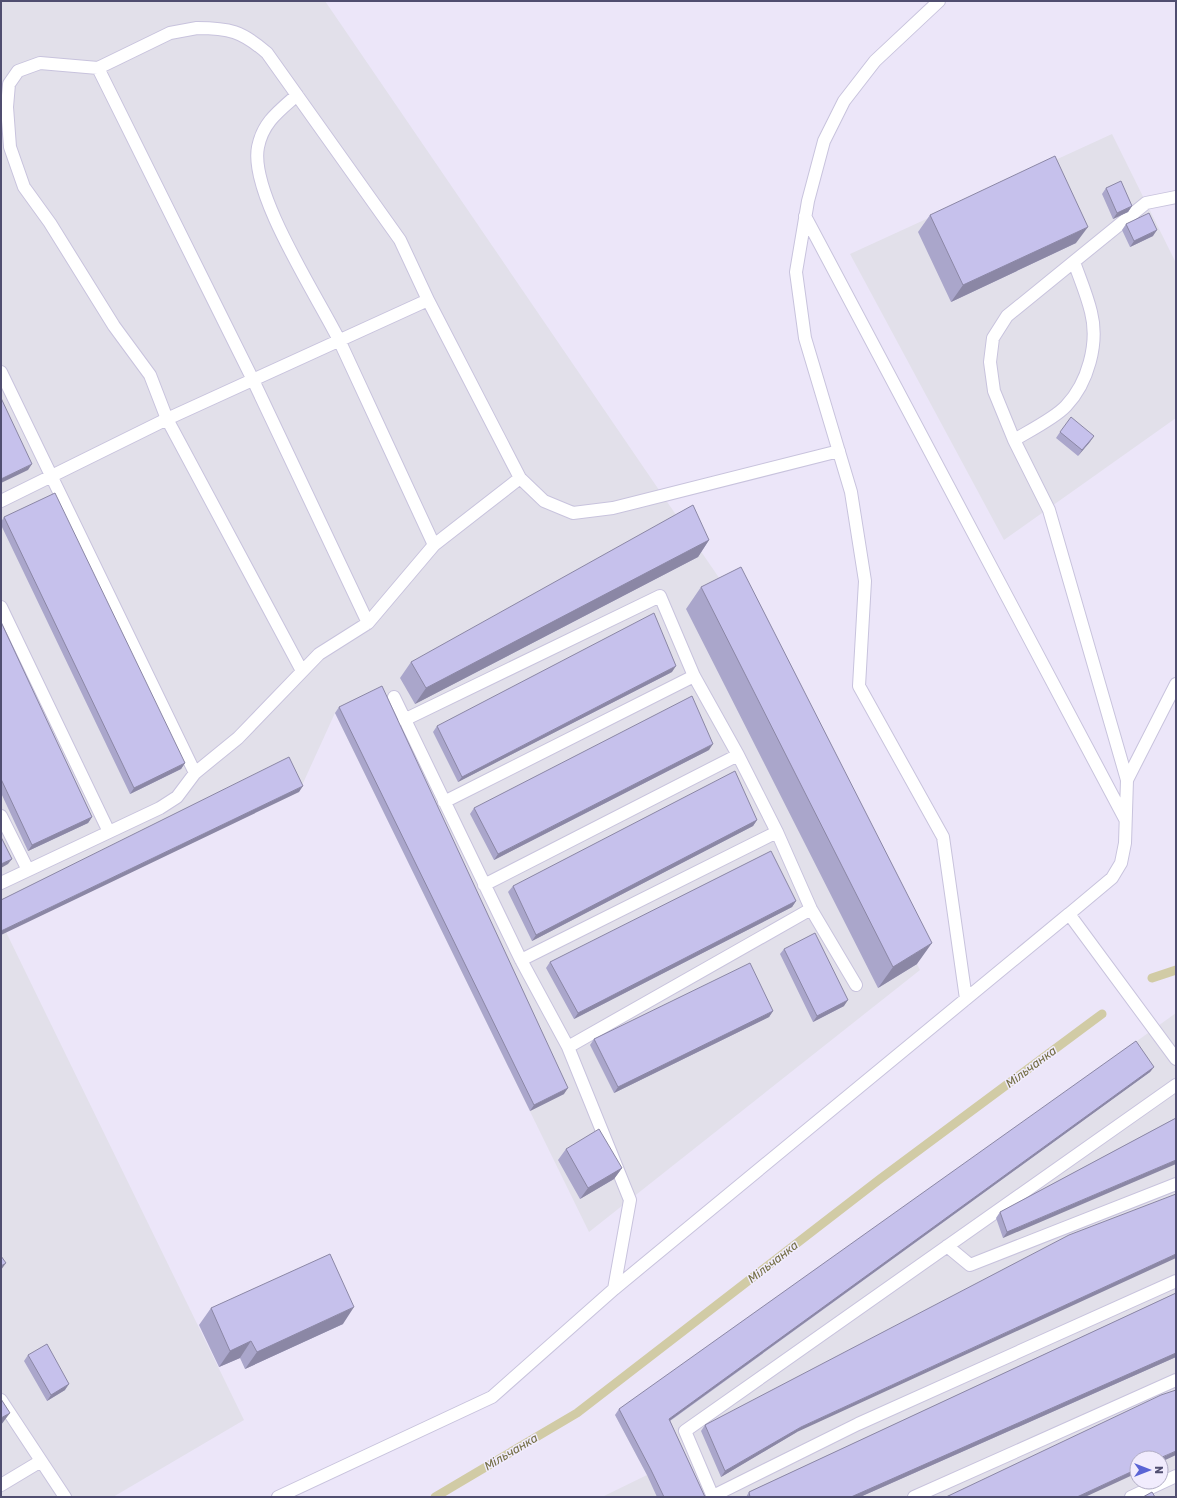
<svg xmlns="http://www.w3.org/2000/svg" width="1177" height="1498" viewBox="0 0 1177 1498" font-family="Rubik,sans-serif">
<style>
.industrial{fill:#e2e0ea;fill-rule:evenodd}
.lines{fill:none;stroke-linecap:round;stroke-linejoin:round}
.stream{stroke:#d1cba5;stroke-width:9}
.lane-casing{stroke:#c8c3dd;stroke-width:14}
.lane{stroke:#fff;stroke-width:12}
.wall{fill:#aaa6cb}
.shaded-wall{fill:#8b87a5}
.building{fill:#c6c1ec;stroke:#8b87a5}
.labels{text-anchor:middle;stroke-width:3;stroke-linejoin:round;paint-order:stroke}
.water-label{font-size:12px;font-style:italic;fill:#736d44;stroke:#f1ecfd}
</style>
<rect width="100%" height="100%" fill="#ece6f9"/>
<!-- industrial -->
<path class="industrial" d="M1 1H325L726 588 920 970 589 1232 335 713 299 792 6 932 244 1420 113 1497H1Z
M1112 134 1176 263V418L1004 540 850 254Z
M1176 1013V1497H602L647 1475 615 1415ZM1137 1458H1161V1482H1137Z"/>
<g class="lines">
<!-- stream -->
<path class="stream" d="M1152 978 1176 970
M435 1497 577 1413 880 1179 1102 1014"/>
<!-- lane casing -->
<g class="lane-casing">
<path id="lane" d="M939 1 875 61 844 101 824 141 808 201 796 272 805 338 851 492 865 581 859 686 943 837 966 999
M197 28C229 28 242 31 267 53L400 240 428 300 167 419 150 375 114 326 50 223 24 187 10 147 7 107 9 84 18 71 40 63 98 68 170 33Z
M297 95C279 111 263 122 258 147 249 193 318 297 340 342 372 410 402 477 434 545
M805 216 1125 819
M1 372 195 773
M1014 440C1029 431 1055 418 1066 406 1088 383 1099 343 1091 312 1087 295 1080 279 1074 262
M520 478 544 501 573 513 613 508 839 451
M1 501 167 419 302 671
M1 607 109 832
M368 623 434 545 520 478 428 300
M394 697 521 960 568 1047 630 1200 614 1289
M404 720 660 596 694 676 738 755 777 832 811 909 856 985
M1127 780 1176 684
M444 802 694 676
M1 816 28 870
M1 883 160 808 177 797 195 773 238 738 319 654 368 623 253 380 98 68
M484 885 738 755
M1069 914 1112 878 1121 863 1125 843 1127 780 1049 510 1014 440 994 391 990 362 993 338 1007 316 1146 203 1176 197
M521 960 777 832
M568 1047 811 909
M947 1246 970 1265 1176 1184
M1 1400 65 1497
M1 1485 41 1461
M713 1496 858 1424 1176 1281
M278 1497 492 1397 614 1289 1069 914 1176 1059
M713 1497 685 1431 1176 1085
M914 1497 1176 1380
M1131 1497 1176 1476"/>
</g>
<!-- lane -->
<use href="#lane" class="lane"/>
</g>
<!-- wall -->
<path class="wall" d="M1106 188 1132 206 1128 212 1113 219 1102 194Z
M930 215 1076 243 951 302 918 232Z
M1126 224 1153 236 1130 247 1122 230Z
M1060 432 1094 436 1078 456 1056 438Z
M4 517 185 763 181 769 130 794 1 525V522Z
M709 540 698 557 415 704 400 678 411 662Z
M701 587 917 964 878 988 686 609Z
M1 622 92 817 88 823 28 851 1 793Z
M672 672 458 782 433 732 437 726Z
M339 707 564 1094 530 1111 335 713Z
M709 750 494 860 470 814 474 808Z
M757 820 753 826 532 941 508 892 513 886Z
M796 901 792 907 574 1019 546 968 550 962Z
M784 949 844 1006 813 1022 780 954Z
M773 1011 769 1017 614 1093 590 1045 594 1039Z
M1154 1067 1150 1072 670 1421 705 1497H657L647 1475 615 1415 619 1409Z
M1176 1118 1003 1238 996 1218 1000 1212Z
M566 1149 622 1168 614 1179 580 1199 558 1160Z
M1176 1293V1357L860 1497H746L749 1492Z
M211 1308 343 1324 245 1369 240 1358 219 1367 199 1325Z
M28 1355 65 1390 47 1401 24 1361Z
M705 1425 797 1432 721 1477 701 1431Z"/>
<!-- shaded-wall -->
<path class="shaded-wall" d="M1132 206 1128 212 1113 219 1117 213Z
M1088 227 1076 243 951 302 963 285Z
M1157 230 1153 236 1130 247 1134 241Z
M1094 436 1090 442 1078 456 1082 450Z
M32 464 28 470 1 483V479Z
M709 540 698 557 415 704 426 688Z
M676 666 672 672 458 782 462 777Z
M713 744 709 750 494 860 498 854Z
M185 763 181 769 130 794 134 788Z
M303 786 299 792 1 935V931Z
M92 817 88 823 28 851 32 845Z
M757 820 753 826 532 941 536 935Z
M12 859 8 864 1 868V864Z
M796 901 792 907 574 1019 578 1013Z
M932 943 917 964 878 988 893 967Z
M848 1000 844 1006 813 1022 817 1016Z
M773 1011 769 1017 614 1093 618 1087Z
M1154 1067 1150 1072 665 1424 669 1419Z
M568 1088 564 1094 530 1111 534 1105Z
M1176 1160V1164L1003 1238 1007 1232Z
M622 1168 614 1179 580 1199 588 1188Z
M1176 1254V1258L797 1432 721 1477 725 1471 801 1427Z
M6 1263 1 1270V1266Z
M354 1307 343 1324 245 1369 257 1352Z
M251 1341 240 1358 219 1367 230 1351Z
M1176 1353V1357L860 1497H851Z
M69 1384 65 1390 47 1401 51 1395Z
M10 1413 1 1425V1418Z
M1176 1451V1455L1161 1462V1458Z
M1137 1469V1473L1085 1497H1077Z"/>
<!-- building -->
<path class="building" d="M1055 156 1088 227 963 285 930 215Z
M1121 181 1132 206 1117 213 1106 188Z
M1149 213 1157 230 1134 241 1126 224Z
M1 398 32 464 1 479Z
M1071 417 1094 436 1082 450 1060 432Z
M55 493 185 763 134 788 4 517Z
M693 505 709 540 426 688 411 662Z
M741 567 932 943 893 967 701 587Z
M654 613 676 666 462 777 437 726Z
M1 622 92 817 32 845 1 779Z
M382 686 568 1088 534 1105 339 707Z
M692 696 713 744 498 854 474 808Z
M289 757 303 786 1 931V900Z
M735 771 757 820 536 935 513 886Z
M1 837 12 859 1 864Z
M771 851 796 901 578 1013 550 962Z
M815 933 848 1000 817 1016 784 949Z
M750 963 773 1011 618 1087 594 1039Z
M1136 1041 1154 1067 669 1419 705 1497H664L651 1470 619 1409Z
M1176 1118V1160L1007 1232 1000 1212Z
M599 1129 622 1168 588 1188 566 1149Z
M1176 1194V1254L801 1427 725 1471 705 1425 1069 1235Z
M330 1254 354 1307 257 1352 251 1341 230 1351 211 1308Z
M1 1256 6 1263 1 1266Z
M1176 1293V1353L851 1497H750L749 1492Z
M47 1344 69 1384 51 1395 28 1355Z
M1176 1390V1451L1160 1458H1137V1469L1077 1497H946L1161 1395Z
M1 1399 10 1413 1 1418Z
M1152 1492 1155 1497H1143Z"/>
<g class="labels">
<!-- water labels -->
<g class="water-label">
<text transform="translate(1031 1067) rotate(-37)" y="4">Мільчанка</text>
<text transform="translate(773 1262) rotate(-38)" y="4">Мільчанка</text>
<text transform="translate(511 1452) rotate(-31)" y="4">Мільчанка</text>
</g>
</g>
<!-- border -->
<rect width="1177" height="1498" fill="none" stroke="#504e70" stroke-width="4"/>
<!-- north arrow -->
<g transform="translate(1149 1470) rotate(90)"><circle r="19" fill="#f1ecfd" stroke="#b1adc5"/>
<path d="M0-3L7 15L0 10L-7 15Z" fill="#5a64d5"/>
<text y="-6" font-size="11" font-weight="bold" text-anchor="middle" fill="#504e70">N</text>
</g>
</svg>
